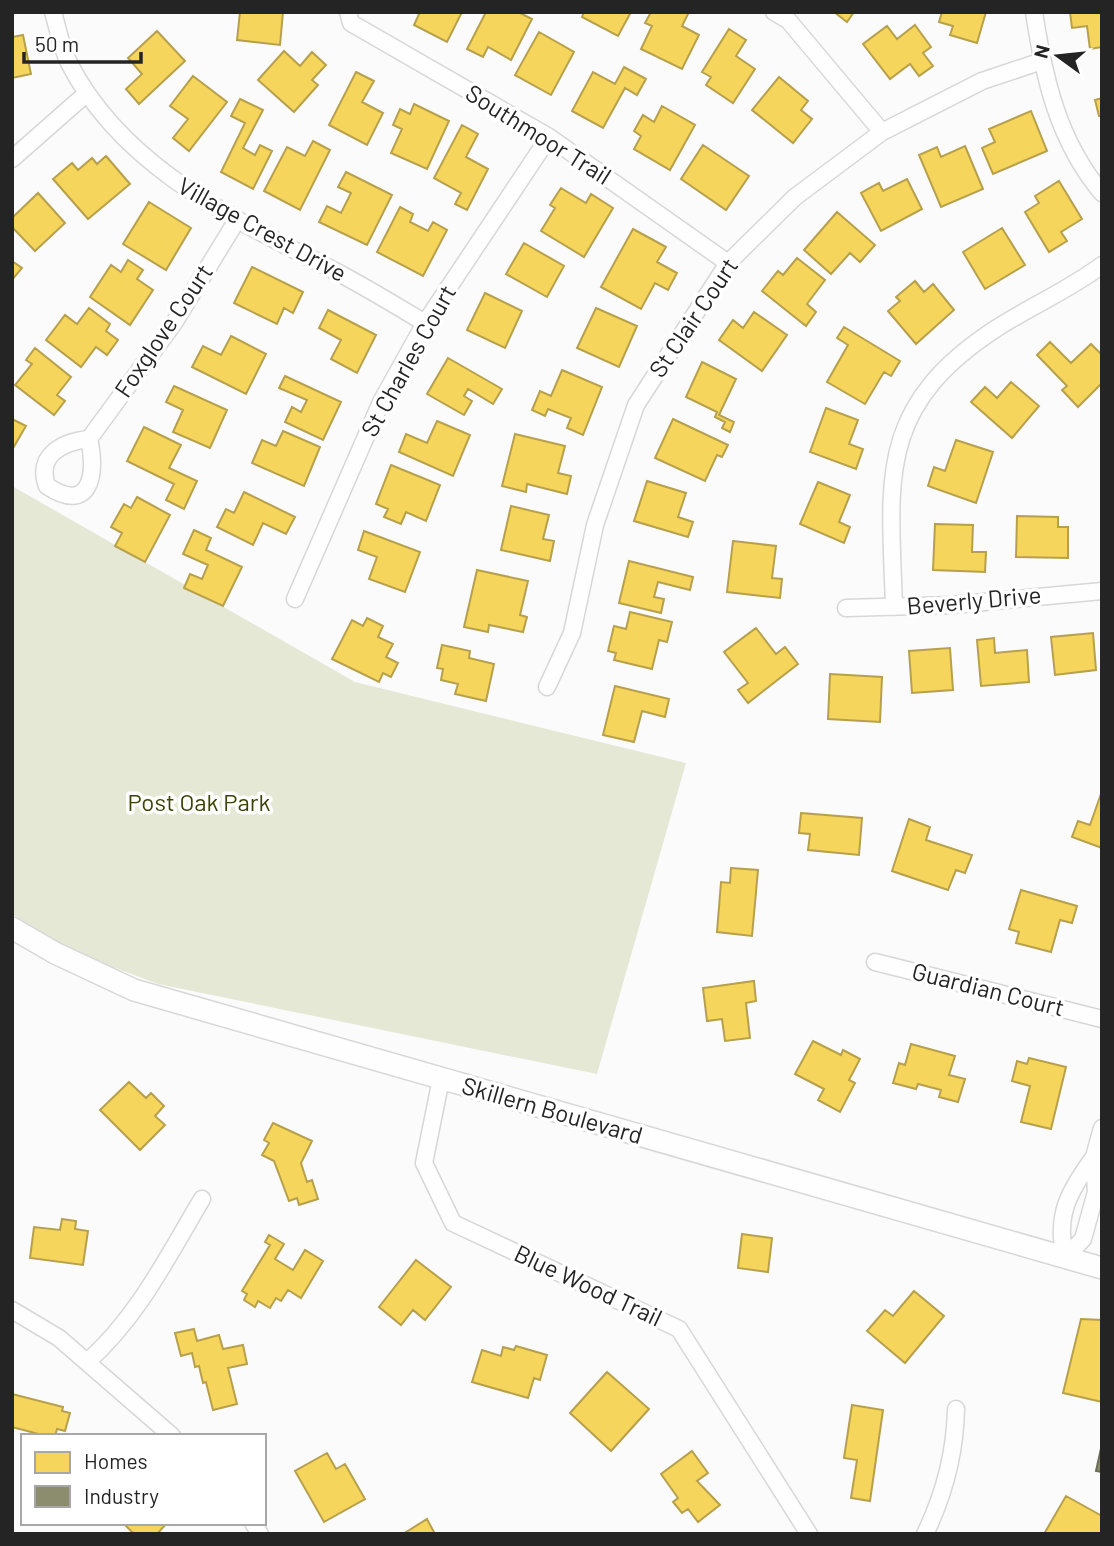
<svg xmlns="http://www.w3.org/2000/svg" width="1114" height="1546" viewBox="0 0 1114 1546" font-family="Barlow,sans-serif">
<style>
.green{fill:#e4e8d5}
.homes{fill:#f6d55c;stroke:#b7a04c;stroke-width:2}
.industry{fill:#8c8c6e;stroke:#6d6d58;stroke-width:2}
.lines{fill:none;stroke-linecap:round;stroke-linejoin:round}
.minor-casing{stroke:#d7d7d8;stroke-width:19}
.tertiary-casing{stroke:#d7d7d8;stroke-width:24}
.minor{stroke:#fefeff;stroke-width:16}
.tertiary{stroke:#fefeff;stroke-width:21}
.labels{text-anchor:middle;stroke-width:7;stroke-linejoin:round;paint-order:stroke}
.street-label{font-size:24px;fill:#242425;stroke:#fff}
.park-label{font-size:24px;fill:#3c4305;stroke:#fff}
</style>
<rect width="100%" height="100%" fill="#fbfbfc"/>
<!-- green -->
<path class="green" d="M12 486 355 682 686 763 597 1074 158 984 65 949 12 914Z"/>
<!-- homes -->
<path class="homes" d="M240 12H283L280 45 237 40Z
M420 12H462L447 42 414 25Z
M486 12H518L532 19 511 60 488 47 483 57 467 49Z
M584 12H631L618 36 582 17Z
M651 12H689L682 26 699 35 682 69 641 49 652 26 645 23Z
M834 12H854L847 22Z
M942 12H986L977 43 950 35 953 26 939 22Z
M1070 12H1102V47L1090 49 1087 26 1072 28Z
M915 25 931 47 923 53 933 66 919 76 910 64 890 79 863 44 887 26 897 39Z
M729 29 746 40 736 56 755 69 733 103 706 85 711 77 702 72Z
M157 31 185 61 139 104 126 89 142 74 128 58Z
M539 32 574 52 551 95 515 75Z
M23 35 31 74 12 78V37Z
M284 51 300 66 312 52 326 65 312 80 318 85 294 112 258 80Z
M624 67 646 79 637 95 625 88 603 128 572 111 593 72 615 84Z
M356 72 374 81 362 102 383 113 367 145 329 125Z
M193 76 227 102 189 151 173 138 188 119 170 106Z
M779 77 808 101 801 110 812 119 793 143 752 110Z
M1102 98V116H1099L1095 100Z
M240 99 263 110 243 148 255 155 260 145 272 151 253 189 221 172 245 123 231 116Z
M414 104 449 121 427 169 391 153 402 129 393 125 400 109 410 114Z
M662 106 695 125 670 170 634 149 641 136 634 131 643 115 654 122Z
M1031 111 1047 151 993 174 982 148 995 142 989 129Z
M462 125 478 134 466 157 488 169 467 210 455 204 461 193 434 178Z
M313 141 330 150 300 210 264 191 287 147 305 156Z
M703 145 749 176 726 210 681 179Z
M965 146 983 189 941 207 919 155 937 147 941 157Z
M106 156 130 184 88 219 53 179 72 163 78 170 92 158 97 164Z
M346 172 392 195 367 245 319 222 327 206 341 213 351 193 338 187Z
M907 179 922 209 881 231 861 193 879 183 883 191Z
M1059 181 1082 219 1061 232 1067 241 1049 252 1025 212 1039 203 1035 196Z
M561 188 586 203 591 194 613 208 584 257 541 231 555 208 550 205Z
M38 193 65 223 35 251 12 227V218Z
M149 202 191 228 166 270 123 244Z
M400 207 413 214 410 222 428 231 433 222 447 230 423 276 377 252Z
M837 212 875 245 860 262 850 253 831 274 804 250Z
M1002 228 1025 265 985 289 963 252Z
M633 229 666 247 657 262 677 273 668 290 655 283 641 309 601 287Z
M524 243 564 266 547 297 506 274Z
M797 258 825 280 807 304 816 312 806 326 762 291 778 271 783 275Z
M128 260 143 270 137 279 153 290 130 325 90 297 111 265 121 272Z
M12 261 22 268 12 280Z
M252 267 303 292 293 313 284 308 277 324 234 303Z
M915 281 924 292 933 284 954 310 916 344 888 311 900 301 896 297Z
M485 293 522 311 505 348 467 330Z
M89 308 110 324 106 331 118 340 107 355 96 347 81 367 46 340 65 315 77 324Z
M596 308 637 326 619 367 577 348Z
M328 310 376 335 357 373 331 359 341 340 319 328Z
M754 312 787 335 762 371 719 340 733 320 743 328Z
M844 327 900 361 891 376 884 372 865 404 827 382 848 345 837 338Z
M231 336 266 354 246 394 192 367 203 346 221 355Z
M1050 342 1071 363 1091 344 1102 355V383L1078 407 1062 390 1067 386 1037 355Z
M35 348 71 377 57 395 65 401 54 415 15 385 32 364 26 360Z
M448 358 502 389 493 404 468 389 464 396 472 401 464 415 427 394Z
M702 362 736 379 719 415 734 422 730 432 722 428 725 422 715 417 717 412 686 397Z
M562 370 602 387 583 435 567 428 571 418 548 409 545 416 532 410 540 391 551 396Z
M285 376 341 402 323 440 285 422 292 407 301 412 307 400 279 388Z
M1011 382 1039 406 1012 438 971 402 985 387 997 398Z
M174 386 227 410 210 448 173 432 183 410 166 402Z
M826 408 858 420 849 444 863 449 856 469 810 452Z
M12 419 26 426 12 450Z
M673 419 728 445 722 457 717 455 705 481 655 458Z
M437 421 470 435 453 476 399 452 406 434 427 443Z
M144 427 181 445 169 468 197 481 184 509 166 500 174 484 127 461Z
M283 431 320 447 304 486 252 463 262 440 276 446Z
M515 434 565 446 558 473 571 476 567 494 527 484 526 492 502 486Z
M956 440 993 452 976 503 928 486 934 467 945 471Z
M391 465 440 485 426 521 406 512 401 524 384 517 388 509 376 504Z
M647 481 686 493 678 517 693 522 688 537 634 521Z
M818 482 850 495 839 522 850 527 844 543 800 524Z
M244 492 295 517 286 534 263 523 253 545 217 527 226 509 234 513Z
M137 497 170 515 145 562 115 546 122 533 111 527 124 504 131 508Z
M511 506 549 515 543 539 554 541 550 561 501 550Z
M1017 516 1058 517V527H1068V558L1016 557Z
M935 524 973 525 972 552H986L985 572 933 570Z
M194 530 211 538 206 550 242 567 223 606 184 588 190 574 202 579 208 565 183 554Z
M364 531 420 552 405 592 369 579 377 557 358 550Z
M733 541 776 546 772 578 782 579 780 598 727 592Z
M629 561 693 577 690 590 658 582 654 597 664 599 661 613 619 603Z
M477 570 528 581 520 615 527 617 523 632 489 625 488 632 464 627Z
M630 612 672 622 667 642 659 640 652 669 614 660 616 653 608 651 614 626 626 629Z
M367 618 383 626 378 637 393 644 386 657 398 663 391 677 383 673 379 682 332 659 352 620 363 626Z
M756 628 776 654 785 647 798 664 748 703 738 690 748 683 724 652Z
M1093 633 1096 670 1055 675 1051 637Z
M994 638 995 653 1027 650 1029 682 981 686 977 640Z
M442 645 470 651 469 658 494 664 486 701 455 694 458 684 441 680 443 669 437 668Z
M950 648 953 690 912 693 909 651Z
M830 674 882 677 880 722 828 719Z
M615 686 669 699 665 717 642 711 634 742 603 735Z
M1102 791V848L1072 837 1078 821 1090 825Z
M801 813 862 818 859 855 808 850 810 834 799 833Z
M909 819 930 827 926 840 972 855 965 873 956 870 948 890 892 871Z
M731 868 758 870 752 936 717 932 721 882 730 883Z
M1021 890 1077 906 1072 923 1060 920 1051 952 1016 943 1019 932 1009 929Z
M754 981 756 1001 746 1003 750 1038 725 1041 722 1019 707 1021 703 988Z
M813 1041 841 1055 843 1050 860 1059 849 1080 855 1083 840 1112 818 1100 824 1089 795 1074Z
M911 1044 955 1056 949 1075 965 1079 958 1102 939 1097 941 1090 918 1084 916 1089 893 1083 899 1063 905 1065Z
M1029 1058 1066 1067 1051 1129 1021 1122 1030 1086 1012 1081 1017 1061 1027 1064Z
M129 1082 146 1098 151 1093 164 1106 155 1116 165 1125 140 1150 100 1110Z
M273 1123 312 1141 301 1163 307 1182 312 1180 318 1199 299 1205 297 1198 289 1201 274 1161 262 1155 269 1143 264 1140Z
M62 1219 76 1221 75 1229 88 1231 83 1265 30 1258 34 1227 60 1230Z
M742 1234 772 1238 768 1272 738 1268Z
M269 1235 284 1244 275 1259 293 1270 305 1250 323 1261 301 1298 288 1290 281 1301 276 1298 270 1308 258 1301 255 1307 244 1300 247 1294 242 1291 270 1245 265 1242Z
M416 1260 451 1287 425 1320 413 1310 401 1325 379 1307Z
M914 1291 944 1316 905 1363 867 1331 885 1310 893 1316Z
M1081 1319 1102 1320V1402L1063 1393Z
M194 1329 197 1341 219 1335 223 1349 243 1345 247 1364 228 1368 237 1404 213 1410 206 1382 203 1383 199 1366 195 1367 192 1353 181 1356 175 1333Z
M516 1346 547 1355 540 1380 534 1378 528 1398 472 1382 482 1350 501 1356 503 1347 514 1350Z
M607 1372 649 1409 611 1451 570 1413Z
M12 1394 63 1407 62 1411 70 1413 65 1431 57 1429 55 1436H46L12 1427Z
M852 1405 883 1410 870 1501 851 1498 857 1460 844 1458Z
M692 1451 708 1473 697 1481 720 1505 698 1522 688 1509 682 1513 673 1502 678 1498 661 1474Z
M327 1453 336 1469 345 1464 365 1499 324 1522 295 1471Z
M1066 1496 1102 1516V1534H1044Z
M427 1519 435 1534H403Z
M123 1523H167L157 1534H134Z"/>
<!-- industry -->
<path class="industry" d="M1102 1444V1472L1096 1471Z"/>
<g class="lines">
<!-- minor casing -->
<g class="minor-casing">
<path id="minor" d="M53 12C58 29 61 47 69 63 123 168 233 218 333 270 364 286 395 305 425 323
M348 12 351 23 549 137 728 263
M774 12 788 20 882 132
M1034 12C1044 78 1058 141 1102 193
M12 159 87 93
M89 439C97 473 91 515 47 486 36 455 62 442 89 439L174 323 237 220
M295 599 381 402 425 323 549 137
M894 607C890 480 875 407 997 328 1031 306 1069 290 1102 265
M846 608 952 605 1102 591
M547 687 572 633 595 525 636 405 728 263 795 197 882 132 982 81 1042 61
M875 962 1102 1019
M441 1079 424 1163 453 1223 679 1329 809 1534
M1065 1258 1083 1239 1096 1192 1094 1157 1102 1128
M1065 1258C1055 1215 1069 1191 1094 1157
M12 1310 59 1338 172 1436
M87 1362C138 1317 168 1256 202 1199
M253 1523 260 1534
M925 1534C945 1493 955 1454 956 1409"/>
</g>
<!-- tertiary casing -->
<g class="tertiary-casing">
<path id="tertiary" d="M12 928 55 953 134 990 1102 1268"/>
</g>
<!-- minor -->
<use href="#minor" class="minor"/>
<!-- tertiary -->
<use href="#tertiary" class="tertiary"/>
</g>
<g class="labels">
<!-- street labels -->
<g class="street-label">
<text transform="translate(538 135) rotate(32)" y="8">Southmoor Trail</text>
<text transform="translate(262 230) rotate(29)" y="8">Village Crest Drive</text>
<text transform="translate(694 318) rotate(-56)" y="8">St Clair Court</text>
<text transform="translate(164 331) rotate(-56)" y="8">Foxglove Court</text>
<text transform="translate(409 361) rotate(-61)" y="8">St Charles Court</text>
<text transform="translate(974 601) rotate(-5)" y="8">Beverly Drive</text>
<text transform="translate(988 990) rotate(14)" y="8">Guardian Court</text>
<text transform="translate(552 1111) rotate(16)" y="8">Skillern Boulevard</text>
<text transform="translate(588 1286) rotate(25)" y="8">Blue Wood Trail</text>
</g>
<!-- park labels -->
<g class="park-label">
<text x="199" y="811">Post Oak Park</text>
</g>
</g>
<!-- border -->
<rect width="1114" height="1546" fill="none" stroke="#242425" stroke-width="28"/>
<!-- legend -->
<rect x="21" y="1434" width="245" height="91" fill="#ffffff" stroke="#a7a7a8" stroke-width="2"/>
<rect x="35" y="1452" width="35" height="21" fill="#f6d55c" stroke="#a7a7a8" stroke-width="2"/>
<text x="84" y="1469" font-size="21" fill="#242425">Homes</text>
<rect x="35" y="1486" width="35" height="21" fill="#8c8c6e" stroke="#a7a7a8" stroke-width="2"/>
<text x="84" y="1504" font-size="21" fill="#242425">Industry</text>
<!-- north arrow -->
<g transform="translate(1058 56) rotate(285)" stroke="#ffffff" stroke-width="5" paint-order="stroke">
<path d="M0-5L12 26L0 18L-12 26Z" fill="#242425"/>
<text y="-10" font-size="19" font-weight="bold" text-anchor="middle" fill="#242425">N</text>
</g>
<!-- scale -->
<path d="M24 52v10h117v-10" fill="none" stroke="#242425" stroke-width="3.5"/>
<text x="35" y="52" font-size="21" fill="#242425" stroke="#ffffff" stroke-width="5" paint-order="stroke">50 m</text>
</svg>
